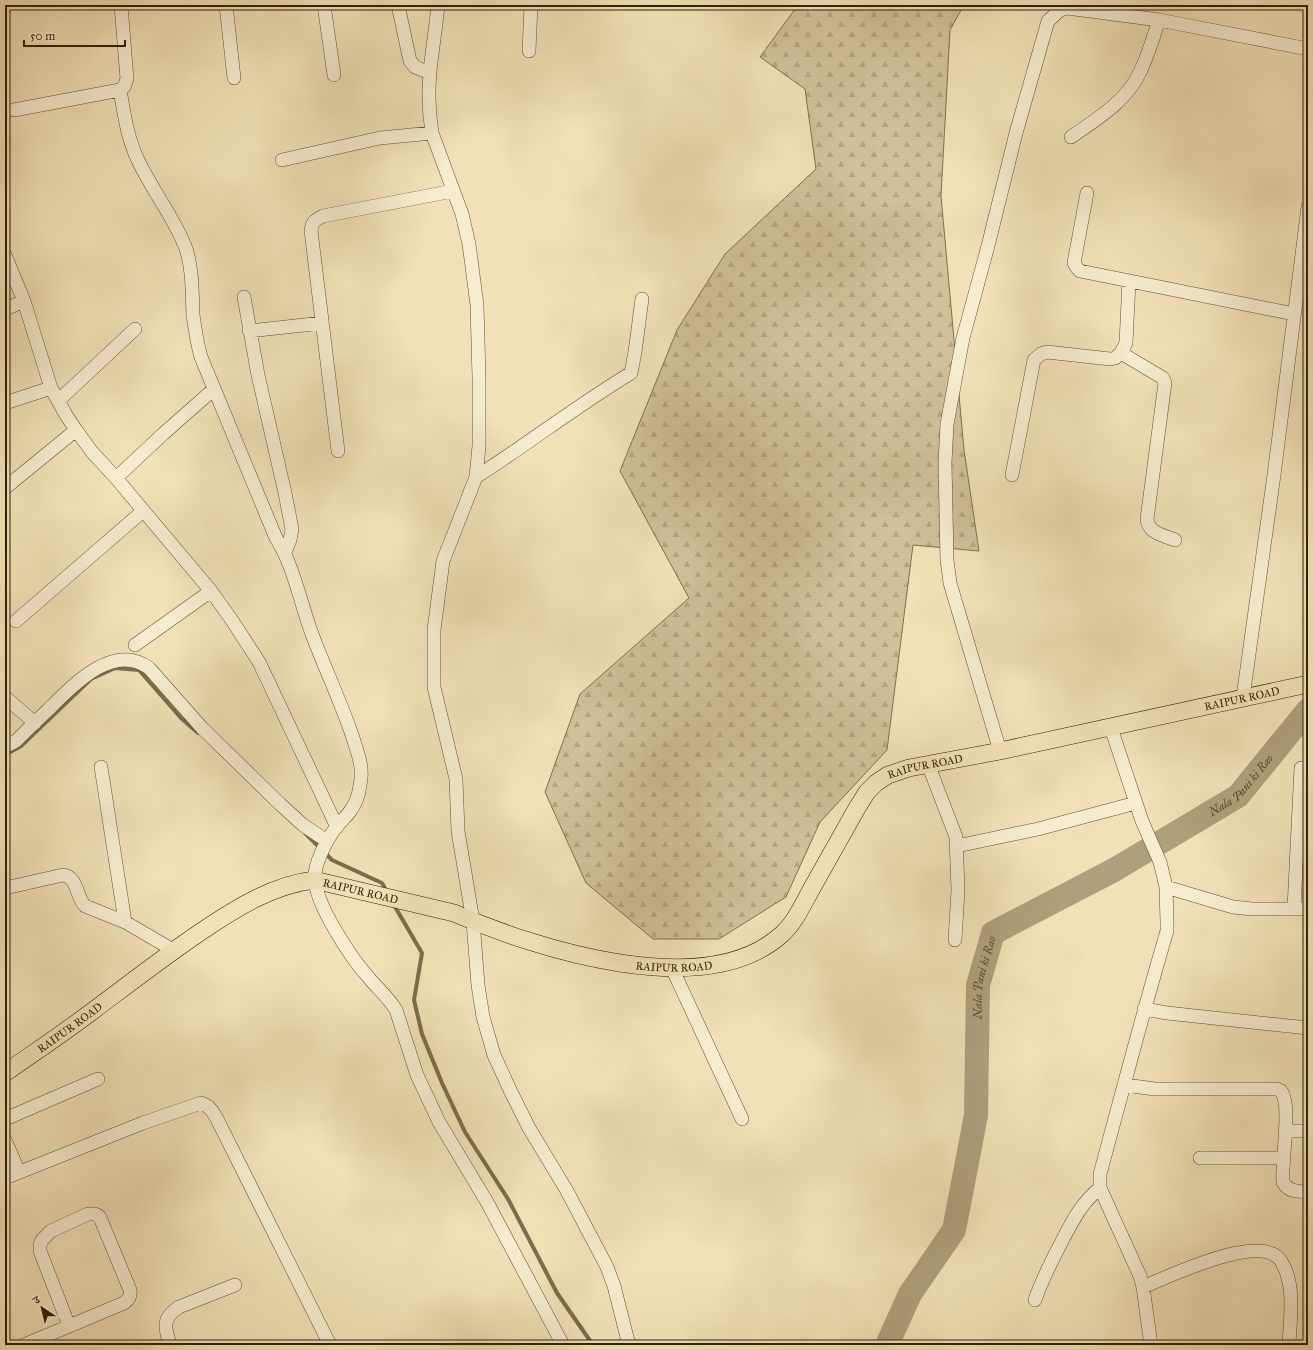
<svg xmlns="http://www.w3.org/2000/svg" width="1313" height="1350" viewBox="0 0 1313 1350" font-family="'IM FELL Great Primer','Noto Serif Devanagari',serif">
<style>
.forest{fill:url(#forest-firs);stroke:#817052}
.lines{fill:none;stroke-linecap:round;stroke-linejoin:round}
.stream{stroke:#7d6c4e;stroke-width:4}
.river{stroke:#b09f7c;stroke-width:24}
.minor-casing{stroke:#615035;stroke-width:14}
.major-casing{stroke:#311f0a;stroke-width:18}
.minor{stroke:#f7ecd0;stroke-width:13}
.major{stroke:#f2e1b7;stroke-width:17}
.labels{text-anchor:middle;stroke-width:4;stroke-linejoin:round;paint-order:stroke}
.street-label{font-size:11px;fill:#311f0a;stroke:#f7ecd0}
.water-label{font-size:12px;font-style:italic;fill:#5d4c32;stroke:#f7ecd0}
</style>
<defs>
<pattern id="forest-firs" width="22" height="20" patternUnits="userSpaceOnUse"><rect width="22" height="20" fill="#d1c09a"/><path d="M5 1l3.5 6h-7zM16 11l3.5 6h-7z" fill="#b4a583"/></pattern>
</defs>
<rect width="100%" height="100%" fill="#f2e1b7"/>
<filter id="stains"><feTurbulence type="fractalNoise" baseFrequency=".005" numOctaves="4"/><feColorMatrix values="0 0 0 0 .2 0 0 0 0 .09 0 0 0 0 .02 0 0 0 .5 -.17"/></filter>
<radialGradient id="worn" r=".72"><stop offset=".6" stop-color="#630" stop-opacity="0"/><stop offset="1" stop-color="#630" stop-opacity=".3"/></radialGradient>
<!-- forest -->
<path class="forest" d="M798 5H964L950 30 941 196 964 450 979 551 913 545 887 750 820 822 786 897 719 939H653L586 883 545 792 580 694 689 598 620 471 677 330 725 254 816 169 805 89 760 57Z"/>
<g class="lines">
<!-- stream -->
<path class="stream" d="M5 755 21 746 91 679 115 668 139 670 181 718 198 733
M305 833 332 860 382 883 387 892
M394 905 422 953 414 1000 422 1034 442 1083 465 1132 508 1199 557 1293 593 1345"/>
<!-- river -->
<path class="river" id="s1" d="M887 1345 910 1294 954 1230 976 1115 978 985 993 933 1114 870 1238 796 1308 710"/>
<!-- minor casing -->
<g class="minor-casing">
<path id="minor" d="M226 5 234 78
M324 5 334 75
M398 5 410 61 415 67 430 73
M438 5C436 28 432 50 430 72 428 92 429 114 432 133L462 214 469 244 477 305 479 377V446L476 477 443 561 434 630V687L456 779 458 831 473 921 478 985 483 1017 494 1055 510 1090 529 1128 567 1191 607 1267 614 1286 629 1345
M529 51 531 5
M120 90C124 113 127 136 137 158 150 187 173 216 185 246 193 268 192 292 193 315 195 329 197 343 201 357L276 538C294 566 300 602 312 634 325 669 341 702 353 738 358 754 364 768 360 785 359 794 356 803 351 810 347 816 341 821 337 826 327 839 313 865 315 881 318 908 351 958 369 978 378 989 389 998 396 1010L417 1075 439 1122 487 1202 563 1345
M14 110 120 90 124 87 127 79 121 5
M1071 137C1097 119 1127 101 1140 72 1148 56 1153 38 1159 20
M282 160 380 138 432 133
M1087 193 1074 263 1077 268 1080 271 1294 314
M5 255 24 301 51 388 66 415 76 430 92 452 116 478 211 591 231 619 259 662 337 827
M244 297 258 375 285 493 292 529 290 540 285 552
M5 309 24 301
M249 331 322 323
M1121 353 1163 378 1165 383 1147 519C1148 533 1163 535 1175 540
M58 401 135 329
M5 403 51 388
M338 451 311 231C312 222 315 220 323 216L453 191
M1012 475 1034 360 1041 354 1047 352 1110 359 1115 358 1121 353 1126 343 1129 281
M476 477C529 443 578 405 631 373L635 352 642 299
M116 478 163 434 214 389
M5 488 76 430
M16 621 143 511
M135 645 211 591
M5 697 35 723
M1243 697 1274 475 1308 207
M1111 728 1142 821 1160 862 1166 887 1167 922V931C1143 1012 1122 1093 1100 1174V1188L1140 1276 1143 1287 1151 1345
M5 747 16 741C26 731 36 721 47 711 71 687 113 641 149 668L202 728 280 804 303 825 327 841
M1000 751 950 583 947 560 945 463 947 424 963 338 988 246 1016 133 1048 21 1060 10 1067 8 1159 20 1308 49
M928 764 956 837 958 890 955 940
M101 767 125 922
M957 846 1038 829 1136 803
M1166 887 1233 907 1252 909H1308
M5 888 63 875C78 877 76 897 85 906L125 922 173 950
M1294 908 1301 768
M672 968 742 1119
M1144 1009 1167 1013 1308 1028
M1125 1085 1155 1089H1277L1281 1091C1292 1105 1281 1162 1283 1182 1288 1192 1298 1191 1308 1192
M5 1119 98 1079
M1286 1131H1308
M5 1140 19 1172
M1200 1158H1283
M5 1178 143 1123 201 1103C210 1106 213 1112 217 1119L330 1345
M1143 1287C1168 1277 1262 1231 1281 1261 1296 1285 1290 1318 1289 1345
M1035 1300C1042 1280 1051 1262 1061 1243 1072 1222 1081 1203 1100 1188
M24 1345 124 1303C129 1299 131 1296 130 1290L101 1220 99 1216 95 1214H88L51 1231 42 1240 40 1245V1251L69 1326
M170 1345C165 1327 161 1319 179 1307L235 1285"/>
</g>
<!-- major casing -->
<g class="major-casing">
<g id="major">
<path id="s2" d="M5 1073C35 1052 65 1032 94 1010 130 983 165 956 202 931 236 908 273 885 314 880L454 913C536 949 705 1003 781 935 795 923 803 904 812 888 827 861 842 835 857 808L867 792 876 783 888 775 909 768 1000 751 1308 684"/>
</g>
</g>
<!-- minor -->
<use href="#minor" class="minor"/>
<!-- major -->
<use href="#major" class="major"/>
</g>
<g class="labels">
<!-- street labels -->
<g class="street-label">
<text dy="4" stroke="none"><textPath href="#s2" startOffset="1410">RAIPUR ROAD</textPath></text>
<text dy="4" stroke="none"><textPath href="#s2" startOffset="1086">RAIPUR ROAD</textPath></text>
<text dy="4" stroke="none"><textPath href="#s2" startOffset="415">RAIPUR ROAD</textPath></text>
<text dy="4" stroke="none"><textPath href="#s2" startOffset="739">RAIPUR ROAD</textPath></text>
<text dy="4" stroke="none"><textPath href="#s2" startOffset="79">RAIPUR ROAD</textPath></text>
</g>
<!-- water labels -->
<g class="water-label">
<text dy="4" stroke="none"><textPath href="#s1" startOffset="725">Nala Pani ki Rao</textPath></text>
<text dy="4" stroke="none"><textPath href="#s1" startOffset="389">Nala Pani ki Rao</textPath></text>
</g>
</g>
<!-- margin -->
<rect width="1313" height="1350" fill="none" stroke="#f2e1b7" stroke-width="20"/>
<rect x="6" y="6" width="1301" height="1338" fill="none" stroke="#311f0a" stroke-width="2"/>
<rect x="10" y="10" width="1293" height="1330" fill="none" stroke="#311f0a"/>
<!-- north arrow -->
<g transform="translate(42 1308) rotate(325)" stroke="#f7ecd0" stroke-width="3" paint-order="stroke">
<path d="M0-3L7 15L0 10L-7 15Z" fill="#311f0a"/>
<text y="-6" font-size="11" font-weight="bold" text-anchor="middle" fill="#311f0a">उ</text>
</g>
<!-- scale -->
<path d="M24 40v6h101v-6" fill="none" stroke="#311f0a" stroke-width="2"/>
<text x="30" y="40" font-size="12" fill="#311f0a" stroke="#f7ecd0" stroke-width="3" paint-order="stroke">50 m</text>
<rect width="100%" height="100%" filter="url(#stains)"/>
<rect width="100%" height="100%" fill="url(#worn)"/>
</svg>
